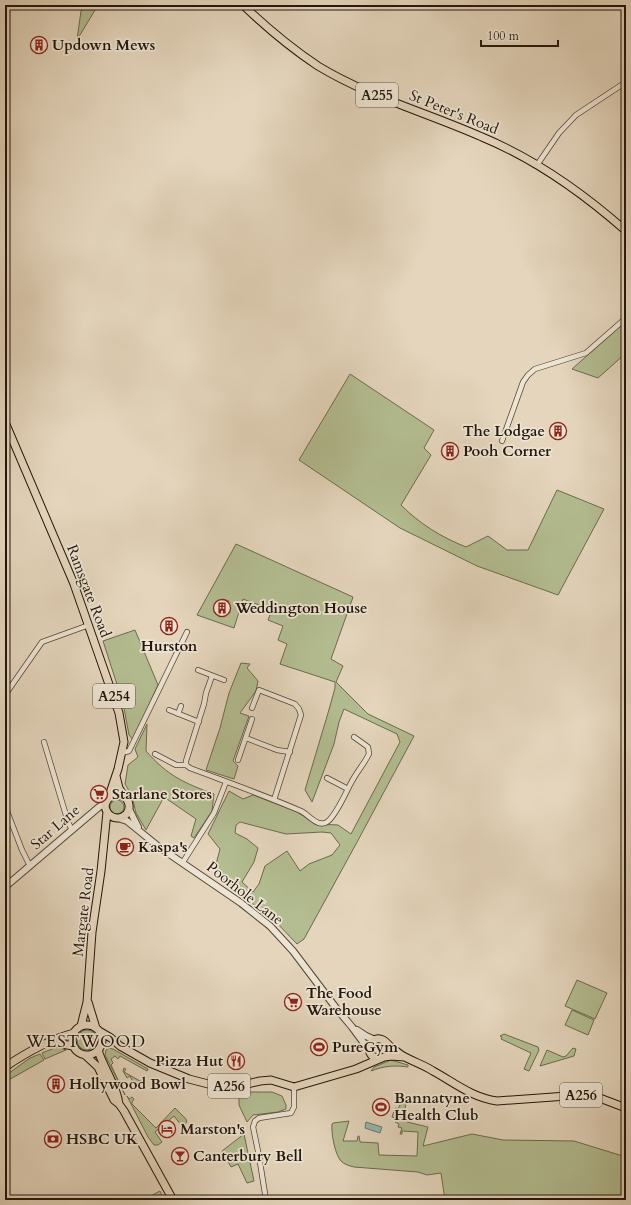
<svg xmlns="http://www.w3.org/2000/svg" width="631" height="1205" viewBox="0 0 631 1205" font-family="Cardo,serif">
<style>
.green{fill:#b3bd91;stroke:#6b6a4e;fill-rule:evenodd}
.water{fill:#95b9af;stroke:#67786d}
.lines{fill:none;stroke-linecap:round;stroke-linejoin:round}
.minor-casing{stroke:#534637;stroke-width:6}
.tertiary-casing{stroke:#534637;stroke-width:8}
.primary-casing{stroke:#23160b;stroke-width:9}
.minor{stroke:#ede4d3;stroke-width:4.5}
.tertiary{stroke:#ede4d3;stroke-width:6}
.primary{stroke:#e4d5bc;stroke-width:7}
.labels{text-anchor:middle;stroke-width:3.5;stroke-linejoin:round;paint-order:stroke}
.shield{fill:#ede4d3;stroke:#605447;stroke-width:1}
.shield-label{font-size:14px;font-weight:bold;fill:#23160b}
.poi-label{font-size:15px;font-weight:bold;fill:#23160b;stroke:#ede4d3;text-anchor:start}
.street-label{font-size:15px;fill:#23160b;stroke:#ede4d3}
.quarter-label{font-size:17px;letter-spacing:1px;fill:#23160b;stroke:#ede4d3}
</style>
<rect width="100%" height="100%" fill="#e4d5bc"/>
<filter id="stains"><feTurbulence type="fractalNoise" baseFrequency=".005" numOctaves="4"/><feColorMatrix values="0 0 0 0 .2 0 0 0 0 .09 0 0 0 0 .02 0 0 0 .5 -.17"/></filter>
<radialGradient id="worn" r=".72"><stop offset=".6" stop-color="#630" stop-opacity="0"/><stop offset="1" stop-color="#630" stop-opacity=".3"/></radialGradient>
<!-- green -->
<path class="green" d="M86 5H98L77 40 81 11Z
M626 321V353L598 378 572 369Z
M350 374 434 430 424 448 431 455 401 505C420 524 441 537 466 547L488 536 507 550H528L557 490 604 509 558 595 477 566 400 528 299 460Z
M236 544 353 597 331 659 343 666 336 682 368 714 414 736 356 844 304 939 297 944 275 921 226 883 215 868 220 849 208 834 229 791 243 799 253 795 297 812 316 824 338 825 351 834 400 742 397 734 344 709 339 722 334 744 312 802 305 790 328 713 335 688V682L280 664 287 644 278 640 283 626 268 620 272 610 243 599 234 628 197 615ZM223 599 229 601 228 604 230 605 223 616 216 613 217 610H216L217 606 219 607 220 600 221 601ZM240 822 286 834 322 832 331 833 340 845 332 855 309 864 300 871 287 851 265 866 259 884 253 892 242 882 254 862 258 848 247 839 235 833 236 825Z
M135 630 158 685 133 740 129 735 123 703 103 641Z
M241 663 250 664 247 668 258 681 256 691 240 713 249 716 233 761 238 766 234 779 206 770 220 728 229 693Z
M147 724 146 751C168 776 184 783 214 794L212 811 194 838 191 836 196 819 164 797 146 830 136 813 132 796 125 784 128 765 138 757 135 749Z
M110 807a7 7 0 1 1 14 0a7 7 0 1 1-14 0Z
M577 980 607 993 595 1019 565 1006Z
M572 1010 594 1020 588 1035 565 1025Z
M77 1040a10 10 0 1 1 20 0a10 10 0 1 1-20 0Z
M504 1034 538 1047 539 1050 529 1071 524 1069 531 1053 501 1039 502 1037 500 1036Z
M57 1047 66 1050 45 1059 42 1053Z
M109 1048 113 1049 148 1069 147 1071 120 1056 118 1059 115 1056 111 1059 113 1063 111 1065 125 1095 105 1055 106 1050Z
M573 1048 576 1049 574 1056 540 1066 547 1050 563 1057 566 1056Z
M40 1054 44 1060 5 1082V1076L30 1058Z
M391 1060 408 1065V1067C394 1065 384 1066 371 1071L374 1067Z
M124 1068 126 1069 124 1072 140 1081 143 1078 133 1089 132 1088 135 1086 130 1076 127 1078 123 1071Z
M239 1092H272L282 1096 286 1105V1109L278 1112 253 1115 247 1122 239 1105Z
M127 1096 129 1099 132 1097 134 1099 132 1102V1104L156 1128 175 1108 186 1119 187 1122 182 1126 174 1116 155 1132 162 1142 158 1145H154L148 1137Z
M401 1103 406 1104 403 1118 407 1122 428 1127 423 1146 472 1134 503 1140 574 1141 626 1157V1200H445L441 1173 427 1175 418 1172 354 1167C350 1166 346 1165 342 1162 335 1156 331 1133 332 1124L333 1123 349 1121 343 1141H357L358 1136H359L360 1142 378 1143 379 1155 417 1156 418 1132 402 1131V1134H400L402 1128 398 1127 399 1124 395 1122 396 1118 392 1117 395 1108 398 1109Z
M244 1134 254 1181 247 1183 238 1164 231 1167 222 1151Z
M160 1191 164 1200H143Z"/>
<!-- water -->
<path class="water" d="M366 1122 382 1127 380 1133 365 1128Z"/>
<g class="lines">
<!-- minor casing -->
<g class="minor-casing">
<path id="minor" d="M537 165 559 133 576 115 626 82
M5 438 11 436
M502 441 523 382 528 375 535 369 586 353 626 318
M198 670 224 680
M212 676 206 693 204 704 186 761V765L190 768C227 782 264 795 301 811 309 815 318 828 327 822 336 816 346 792 351 783 356 773 364 764 369 754L368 747 354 737
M5 695 42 642 89 625
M252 708 259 690 295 704 299 709 301 715 274 800
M169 710 199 722
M178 714 181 706
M246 738 277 750 290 752
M44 742 68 822 72 830
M121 753 129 751 187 632
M155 754 176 765H186
M238 760 252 719
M327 778 348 789
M5 806 22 850 30 866
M183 862 214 813 226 782
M266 1200 259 1156 253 1127 255 1121 259 1118 291 1113 294 1107V1087"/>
</g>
<!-- tertiary casing -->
<g class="tertiary-casing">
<path id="tertiary" d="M129 809 138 827
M118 818 127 821 159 847 241 903 270 926 293 951 336 1008 352 1027 369 1050
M5 887 99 807 106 803
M357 1030 366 1036 375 1040"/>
</g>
<!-- primary casing -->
<g class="primary-casing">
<path id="primary" d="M243 5C266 27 291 48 318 66 369 97 428 113 482 137 535 159 583 193 626 231
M5 422 74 584 119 713 124 742 118 769 108 799
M116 776C117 780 118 784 119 788 122 794 128 798 129 805 131 820 108 824 105 806 107 795 117 792 126 798
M88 1002 96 1028
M72 1040a15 15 0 1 1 30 0a15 15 0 1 1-30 0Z
M81 1026 87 1002 92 932 101 871 107 812
M99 1031 111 1038 120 1046 150 1063 189 1079 212 1085 239 1086 260 1081 271 1080 294 1087 356 1069 384 1057 392 1056 404 1057
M47 1043H56L73 1046
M98 1050C103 1068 117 1085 119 1104
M85 1055 98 1067 114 1100 119 1104 124 1111 173 1200
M381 1058C362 1060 369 1033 383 1040 387 1042 389 1046 392 1048 397 1051 400 1055 405 1057 414 1062 424 1065 433 1071 455 1083 471 1097 497 1101L581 1095 597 1097 626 1108
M5 1067C27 1052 48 1040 74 1033"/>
</g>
<!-- minor -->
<use href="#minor" class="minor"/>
<!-- tertiary -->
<use href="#tertiary" class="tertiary"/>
<!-- primary -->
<use href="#primary" class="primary"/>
</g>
<!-- icons -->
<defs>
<g id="building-ring" transform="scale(0.9)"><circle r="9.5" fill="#ede4d3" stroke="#8f2418" stroke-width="1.5"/><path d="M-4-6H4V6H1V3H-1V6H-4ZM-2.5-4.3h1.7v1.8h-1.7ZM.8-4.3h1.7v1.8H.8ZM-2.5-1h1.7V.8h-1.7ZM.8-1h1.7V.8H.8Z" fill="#8f2418"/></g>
<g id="supermarket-ring" transform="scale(0.9)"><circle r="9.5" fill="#ede4d3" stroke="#8f2418" stroke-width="1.5"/><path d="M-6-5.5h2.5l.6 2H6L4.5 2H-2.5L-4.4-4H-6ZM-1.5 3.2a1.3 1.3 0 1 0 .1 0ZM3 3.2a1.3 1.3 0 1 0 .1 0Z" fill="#8f2418"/></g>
<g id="cafe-ring" transform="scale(0.9)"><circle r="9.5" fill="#ede4d3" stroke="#8f2418" stroke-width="1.5"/><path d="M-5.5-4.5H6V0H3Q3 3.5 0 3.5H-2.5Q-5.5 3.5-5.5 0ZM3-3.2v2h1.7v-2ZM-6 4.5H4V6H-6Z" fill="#8f2418"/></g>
<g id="stadium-ring" transform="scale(0.9)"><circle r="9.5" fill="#ede4d3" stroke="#8f2418" stroke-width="1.5"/><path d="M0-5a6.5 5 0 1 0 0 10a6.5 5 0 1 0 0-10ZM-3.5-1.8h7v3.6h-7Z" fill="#8f2418"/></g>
<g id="restaurant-ring" transform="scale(0.9)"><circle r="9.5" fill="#ede4d3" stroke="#8f2418" stroke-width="1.5"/><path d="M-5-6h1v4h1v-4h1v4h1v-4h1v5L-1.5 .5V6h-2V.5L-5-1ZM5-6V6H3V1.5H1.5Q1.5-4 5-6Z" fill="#8f2418"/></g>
<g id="hotel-ring" transform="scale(0.9)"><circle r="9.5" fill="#ede4d3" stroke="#8f2418" stroke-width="1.5"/><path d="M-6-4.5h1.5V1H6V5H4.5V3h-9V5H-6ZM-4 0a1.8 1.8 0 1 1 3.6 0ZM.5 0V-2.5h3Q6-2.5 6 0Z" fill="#8f2418"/></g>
<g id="bank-ring" transform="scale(0.9)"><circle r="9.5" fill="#ede4d3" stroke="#8f2418" stroke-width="1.5"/><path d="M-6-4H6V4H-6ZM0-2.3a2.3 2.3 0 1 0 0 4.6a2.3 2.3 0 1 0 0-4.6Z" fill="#8f2418"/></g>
<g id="bar-ring" transform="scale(0.9)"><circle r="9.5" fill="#ede4d3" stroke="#8f2418" stroke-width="1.5"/><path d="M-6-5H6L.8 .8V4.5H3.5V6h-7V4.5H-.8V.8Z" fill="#8f2418"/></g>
</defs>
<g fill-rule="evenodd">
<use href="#building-ring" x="39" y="45"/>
<use href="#building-ring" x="558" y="431"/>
<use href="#building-ring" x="450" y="451"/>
<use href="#building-ring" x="222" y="608"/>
<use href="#building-ring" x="169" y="626"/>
<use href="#supermarket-ring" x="99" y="794"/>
<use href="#cafe-ring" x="125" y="847"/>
<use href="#supermarket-ring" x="293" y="1002"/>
<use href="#stadium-ring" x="319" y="1047"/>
<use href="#restaurant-ring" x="236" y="1061"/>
<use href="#building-ring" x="56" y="1084"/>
<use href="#stadium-ring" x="381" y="1107"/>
<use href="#hotel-ring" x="167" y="1129"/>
<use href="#bank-ring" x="53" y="1139"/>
<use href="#bar-ring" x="180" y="1156"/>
</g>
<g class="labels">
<!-- shield labels -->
<g class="shield">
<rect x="356" y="83" width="42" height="24" rx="3"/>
<rect x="93" y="684" width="42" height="24" rx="3"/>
<rect x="208" y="1074" width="42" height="24" rx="3"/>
<rect x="560" y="1083" width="42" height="24" rx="3"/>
</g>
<g class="shield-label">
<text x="377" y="100">A255</text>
<text x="114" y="701">A254</text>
<text x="229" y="1091">A256</text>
<text x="581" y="1100">A256</text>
</g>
<!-- poi labels -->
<g class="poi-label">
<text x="52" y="50">Updown Mews</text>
<text x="545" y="436" text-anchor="end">The Lodgae</text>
<text x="463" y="456">Pooh Corner</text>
<text x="235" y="613">Weddington House</text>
<text x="169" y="651" text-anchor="middle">Hurston</text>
<text x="112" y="799">Starlane Stores</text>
<text x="138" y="852">Kaspa's</text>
<text x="306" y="998">The Food<tspan x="306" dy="17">Warehouse</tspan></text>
<text x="332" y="1052">PureGym</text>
<text x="223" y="1066" text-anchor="end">Pizza Hut</text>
<text x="69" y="1089">Hollywood Bowl</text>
<text x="394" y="1103">Bannatyne<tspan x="394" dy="17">Health Club</tspan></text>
<text x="180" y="1134">Marston's</text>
<text x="66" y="1144">HSBC UK</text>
<text x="193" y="1161">Canterbury Bell</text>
</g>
<!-- street labels -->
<g class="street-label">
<text transform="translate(454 112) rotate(22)" y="5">St Peter's Road</text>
<text transform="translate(89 591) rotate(69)" y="5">Ramsgate Road</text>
<text transform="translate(55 827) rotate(-41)" y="5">Star Lane</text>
<text transform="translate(245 893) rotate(38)" y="5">Poorhole Lane</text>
<text transform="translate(83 912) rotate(-83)" y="5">Margate Road</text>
</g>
<!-- quarter labels -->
<g class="quarter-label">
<text x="86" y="1047">WESTWOOD</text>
</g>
</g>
<!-- margin -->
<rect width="631" height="1205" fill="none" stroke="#e4d5bc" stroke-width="20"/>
<rect x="6" y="6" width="619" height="1193" fill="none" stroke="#23160b" stroke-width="2"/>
<rect x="10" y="10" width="611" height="1185" fill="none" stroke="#23160b"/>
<!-- scale -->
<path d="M481 40v6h77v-6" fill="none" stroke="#23160b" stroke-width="2"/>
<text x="487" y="40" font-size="12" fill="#23160b" stroke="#ede4d3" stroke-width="3" paint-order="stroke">100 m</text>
<rect width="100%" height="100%" filter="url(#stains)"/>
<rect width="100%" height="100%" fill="url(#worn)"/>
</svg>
